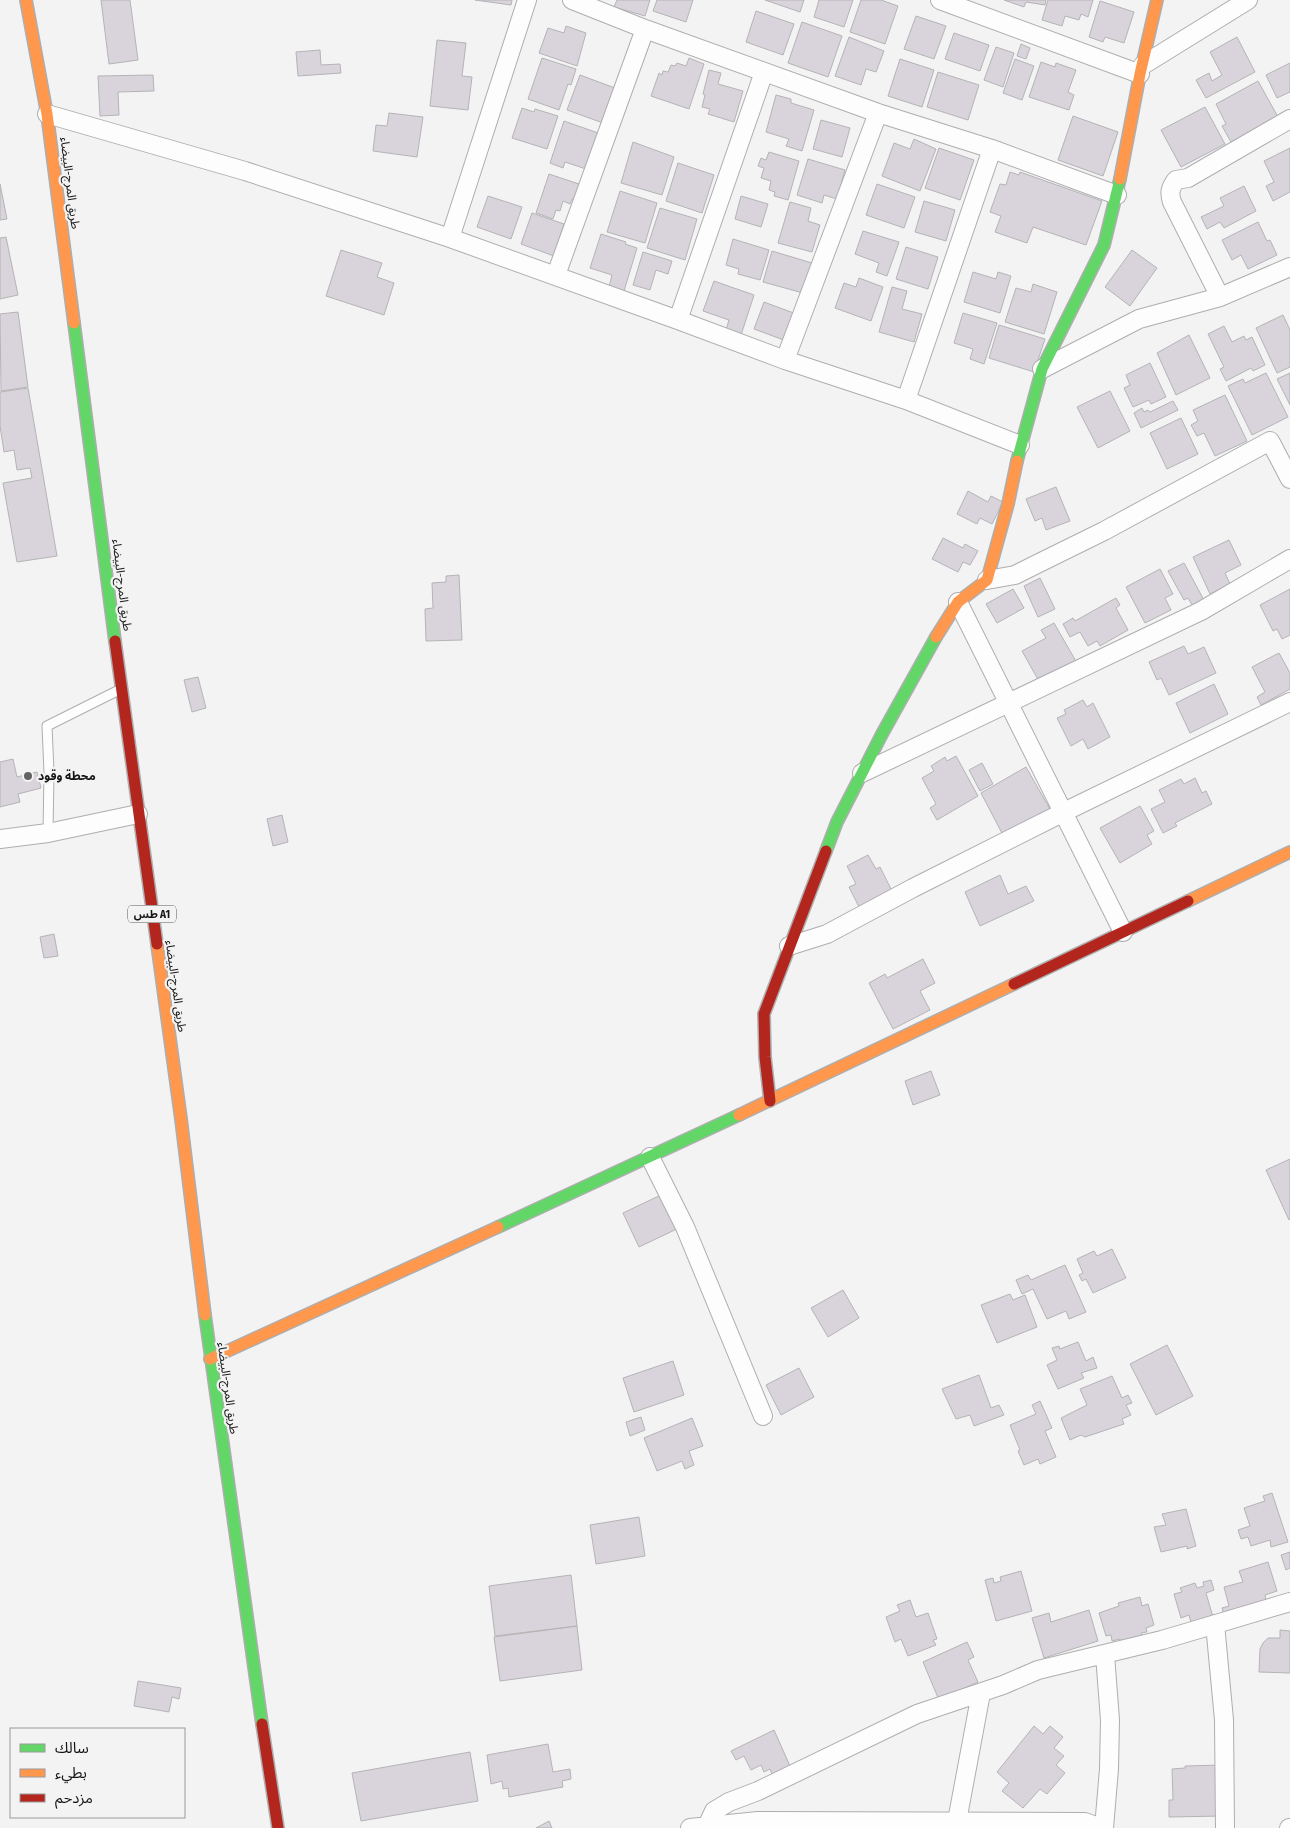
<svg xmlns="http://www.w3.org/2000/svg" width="1290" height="1828" viewBox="0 0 1290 1828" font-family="'Fira Sans Condensed','Noto Sans Arabic',sans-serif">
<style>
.building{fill:#d9d3dc;stroke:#b4b4b5}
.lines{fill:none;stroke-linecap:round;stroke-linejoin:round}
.lane-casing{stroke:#aeaeaf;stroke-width:11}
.street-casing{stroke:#aeaeaf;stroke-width:20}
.fast-casing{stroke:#aeaeaf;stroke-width:14}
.slow-casing{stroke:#aeaeaf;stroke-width:14}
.jam-casing{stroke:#aeaeaf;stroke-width:14}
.lane{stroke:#fdfdfd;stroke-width:9}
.street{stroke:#fdfdfd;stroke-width:18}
.fast{stroke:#63d668;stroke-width:11}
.slow{stroke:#ff974d;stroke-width:11}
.jam{stroke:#b3261e;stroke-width:11}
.poi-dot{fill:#636363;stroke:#f3f3f4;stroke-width:2}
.labels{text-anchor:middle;stroke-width:4.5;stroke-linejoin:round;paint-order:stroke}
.shield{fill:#f3f3f4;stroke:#585858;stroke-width:1}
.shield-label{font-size:11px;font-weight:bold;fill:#151515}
.street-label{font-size:12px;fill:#151515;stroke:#f3f3f4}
.poi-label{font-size:12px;font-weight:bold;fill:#151515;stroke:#f3f3f4;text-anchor:start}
</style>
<rect width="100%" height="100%" fill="#f3f3f4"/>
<!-- building -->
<path class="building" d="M101 0H130L138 60 109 64Z
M475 0H512L511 5Z
M617 0H650L645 16 614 7Z
M657 0H693L686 22 653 11Z
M765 0H804L800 12Z
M819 0H853L844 27 814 17Z
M861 0H881L898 6 885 44 850 32Z
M1004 0H1046L1045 5 1026 2 1024 7Z
M1048 0H1093L1088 17 1081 14 1079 20 1065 16 1062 26 1042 20Z
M1100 1 1134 12 1124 43 1105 37 1103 42 1089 37Z
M756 11 794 24 783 55 746 42Z
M916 16 946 26 934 59 904 49Z
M802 22 842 36 828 77 788 63Z
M566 26 586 33 577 66 539 53 548 28 564 33Z
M954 33 989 45 980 71 945 59Z
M849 37 884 51 876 72 866 69 861 85 835 76Z
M1237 37 1255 72 1206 98 1196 80 1209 73 1212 81 1222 75 1210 52Z
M437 40 466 43 462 76 472 77 468 110 430 106Z
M1021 44 1030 48 1026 59 1017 56Z
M996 47 1014 53 1003 87 984 80Z
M320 50 321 65 340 64 341 73 298 76 296 52Z
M542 58 576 69 571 85 568 84 559 110 528 99Z
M689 58 704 64 689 109 651 96 659 73 662 75 663 71 668 72 671 65 675 66 677 63 686 66Z
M900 59 934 70 922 107 888 96Z
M1015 59 1034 66 1022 100 1003 93Z
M1041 62 1055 67 1056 63 1076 70 1068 92 1074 95 1069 110 1029 97Z
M1290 63V92L1277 98 1266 75Z
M709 70 721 73 718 84 743 91 734 122 708 114 710 109 702 107 705 95 703 94Z
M938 72 979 85 968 120 927 107Z
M153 75 154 91 118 92 119 115 100 116 98 76Z
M580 75 615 88 603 123 567 110Z
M1258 81 1278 117 1231 142 1222 126 1226 124 1216 104Z
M776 95 791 99V103L814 110 802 151 786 146 789 139 766 132Z
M1205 107 1225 144 1181 167 1161 130Z
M522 108 534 112 535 109 558 116 547 149 512 138Z
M389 113 423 117 417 157 373 151 376 125 387 126Z
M1073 116 1118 132 1103 176 1058 160Z
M821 120 850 128 842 157 813 149Z
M564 121 601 134 589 170 565 162 563 168 550 163Z
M914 139 936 149 920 191 882 176 894 143 910 149Z
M633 142 674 157 662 195 621 183Z
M939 148 974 160 960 200 925 188Z
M1290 148V192L1273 201 1266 186 1274 182 1264 161Z
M769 152 799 161 788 200 774 196 775 192 769 190 771 181 761 178 764 168 758 166 761 158 766 160Z
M808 159 845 170 837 199 824 195 822 203 797 195Z
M678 163 714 175 702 213 666 201Z
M1010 172 1019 175 1020 172 1102 201 1086 245 1033 227 1027 243 995 232 1001 216 990 212 1000 184 1006 185Z
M549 174 582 185 577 200 572 199 570 204 563 201 560 211 556 210 553 219 536 213Z
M0 184 7 219 0 220Z
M877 184 915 197 904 228 866 215Z
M1244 186 1256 211 1224 228 1220 222 1207 229 1201 217 1224 206 1220 198Z
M620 191 657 203 645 243 607 232Z
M488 196 522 207 511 239 477 227Z
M741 196 768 204 761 227 735 219Z
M924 201 955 210 946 241 915 232Z
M790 202 811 208 808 221 820 225 812 252 778 243Z
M660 208 697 219 685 260 647 248Z
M532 213 564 224 554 256 521 244Z
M1258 222 1267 241 1270 240 1277 255 1248 269 1241 255 1232 260 1222 240Z
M863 231 899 242 887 276 876 272 879 263 855 254Z
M601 234 626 242 625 244 637 248 624 291 609 287 612 275 590 268Z
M6 237 18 295 0 299V238Z
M733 239 769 250 760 280 738 274 739 269 726 265Z
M906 247 938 257 928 289 896 279Z
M341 250 382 263 377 277 394 283 384 315 326 296Z
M1132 250 1157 268 1130 306 1105 287Z
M772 251 812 263 803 293 763 282Z
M643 252 672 261 668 274 656 270 650 290 633 285Z
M973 272 996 279 998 272 1011 276 1000 313 964 302Z
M859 278 883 287 871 321 835 308 844 283 856 287Z
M714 281 754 295 741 335 726 330 729 320 703 311Z
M1033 284 1057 292 1044 334 1005 322 1016 288 1031 292Z
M892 287 907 291 902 309 922 314 914 342 879 332Z
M764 302 799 315 789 342 754 329Z
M18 312 28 387 1 391 0 314Z
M963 313 997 323 984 364 970 359 973 349 954 343Z
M1283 315 1290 330V367L1277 373 1256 328Z
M999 325 1045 339 1034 372 989 358Z
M1224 326 1232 342 1244 336 1246 340 1252 337 1265 365 1253 371 1251 368 1226 381 1220 369 1224 367 1208 334Z
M1189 335 1210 378 1176 395 1157 353Z
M1150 363 1166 397 1151 404 1149 400 1133 407 1124 388 1130 385 1126 375Z
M1266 373 1288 417 1252 435 1228 386 1243 379 1245 383Z
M1290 373V405L1277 379Z
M28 388 57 556 17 562 3 483 32 478 30 468 17 470 14 450 4 452 0 426V392Z
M1110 391 1130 431 1098 448 1077 407Z
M1225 395 1247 441 1215 456 1204 433 1197 436 1191 425 1198 421 1193 410Z
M1173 401 1178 410 1141 428 1134 413 1142 408 1144 412 1148 410 1150 412Z
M1181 418 1198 454 1167 469 1150 433Z
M1056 487 1070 521 1046 530 1042 518 1035 521 1026 499Z
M968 491 988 502 991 496 1003 502 992 524 980 518 977 524 957 514Z
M943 538 963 548 965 544 978 551 970 565 963 562 958 572 932 559Z
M1229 540 1241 565 1225 573 1230 584 1210 594 1193 557Z
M1184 563 1205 602 1194 608 1188 598 1184 600 1168 571Z
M1160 569 1173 594 1165 598 1171 610 1145 623 1126 587Z
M459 575 462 640 426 641 425 609 433 608 432 583 446 582V576Z
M1040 578 1055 609 1038 617 1024 586Z
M1013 589 1024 608 997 623 986 604Z
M1290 589V635L1282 639 1277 629 1273 631 1260 605Z
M1116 598 1120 605 1116 608 1128 630 1100 646 1097 641 1088 646 1080 632 1070 637 1063 624 1073 618 1075 621Z
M1054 623 1077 663 1040 683 1022 651 1046 638 1041 630Z
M1184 646 1188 654 1204 647 1216 673 1169 695 1161 678 1157 680 1149 662Z
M1279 653 1290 673V689L1261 705 1257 697 1265 692 1252 667Z
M198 677 206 708 192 712 184 680Z
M1214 684 1228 714 1190 733 1176 703Z
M1083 700 1087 707 1093 703 1110 737 1088 749 1083 739 1071 746 1057 718 1066 714 1064 710Z
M956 756 978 796 937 820 930 808 936 804 922 778 934 771 931 766 945 757 947 761Z
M13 759 17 777 37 772 41 788 18 794 20 802 0 807V762Z
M982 763 993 784 980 791 969 770Z
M1026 767 1051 811 1004 837 981 793Z
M1195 778 1202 793 1206 791 1212 804 1175 823 1177 826 1163 833 1151 809 1165 802 1159 790 1181 779 1184 784Z
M1140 806 1154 831 1147 835 1152 844 1120 863 1100 828Z
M282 815 288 842 273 846 267 819Z
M868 855 876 869 880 867 892 891 859 907 849 887 856 884 847 866Z
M1000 875 1008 894 1026 886 1034 901 980 926 965 892Z
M54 934 58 956 44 958 40 937Z
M923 959 935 983 920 991 930 1010 893 1029 869 983 885 974 887 978Z
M931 1071 940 1095 913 1105 905 1081Z
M1290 1159V1219L1289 1220 1266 1170Z
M665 1193 681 1227 639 1247 623 1213Z
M1112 1249 1126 1278 1093 1293 1086 1279 1082 1281 1079 1275 1083 1273 1077 1259 1094 1251 1097 1256Z
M1065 1265 1086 1312 1069 1319 1066 1311 1047 1319 1033 1289 1022 1294 1016 1280 1028 1275 1031 1280Z
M843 1290 859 1318 828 1337 811 1308Z
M1010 1294 1013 1300 1025 1295 1037 1327 997 1343 981 1305Z
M1078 1342 1086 1361 1093 1357 1097 1368 1081 1373 1084 1378 1058 1389 1047 1365 1057 1360 1052 1348 1059 1346 1060 1349Z
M1167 1345 1193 1396 1156 1415 1130 1364Z
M673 1361 684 1395 634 1412 623 1378Z
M799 1368 814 1397 781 1415 766 1385Z
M979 1375 991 1408 999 1405 1004 1415 974 1426 970 1415 956 1419 942 1389Z
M1112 1376 1122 1398 1128 1395 1132 1403 1126 1405 1131 1415 1122 1419 1124 1424 1085 1437 1081 1435 1070 1440 1061 1418 1087 1405 1080 1389Z
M1040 1401 1052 1428 1045 1431 1056 1457 1040 1464 1038 1459 1024 1465 1018 1451 1020 1450 1010 1425 1036 1414 1032 1405Z
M641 1417 645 1430 630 1436 626 1422Z
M692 1418 703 1446 689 1451 694 1465 685 1469 682 1461 657 1471 644 1438Z
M1272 1493 1288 1542 1271 1547 1270 1540 1251 1546 1248 1537 1241 1539 1238 1530 1250 1526 1244 1508 1265 1501 1263 1496Z
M1186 1509 1196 1546 1187 1549V1546L1161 1552 1154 1527 1166 1525 1162 1514Z
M639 1517 645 1556 596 1564 590 1525Z
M1290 1552V1568L1286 1570 1281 1555Z
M1268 1562 1277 1591 1265 1595 1266 1600 1225 1618 1222 1608 1229 1606 1224 1587 1243 1582 1239 1571Z
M1021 1571 1032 1611 996 1621 985 1580 993 1578 994 1583 1001 1581 1000 1577Z
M571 1575 577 1626 495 1636 489 1586Z
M1211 1580 1214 1590 1206 1593 1215 1624 1193 1630 1189 1615 1181 1618 1174 1594 1182 1592 1180 1588 1195 1583 1197 1588 1204 1586 1203 1582Z
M1140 1597 1142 1606 1148 1604 1154 1625 1146 1628 1147 1632 1141 1633 1142 1636 1121 1642 1120 1639 1112 1641 1111 1635 1106 1636 1099 1613 1119 1606 1118 1603Z
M910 1600 916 1617 928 1613 937 1639 933 1640 936 1645 908 1656 901 1639 895 1642 886 1617 900 1611 897 1605Z
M1089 1610 1098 1641 1044 1658 1032 1618 1049 1613 1051 1622Z
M577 1626 582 1670 500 1681 494 1637Z
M1280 1630 1290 1631V1673L1259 1672 1260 1649 1263 1643 1268 1638H1280Z
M967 1642 974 1657 968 1660 978 1682 939 1700 923 1662Z
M138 1681 181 1688 179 1699 172 1697 169 1712 134 1706Z
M1034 1726 1043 1734 1050 1726 1063 1737 1054 1748 1064 1756 1056 1765 1065 1773 1047 1794 1040 1789 1023 1808 1002 1791 1009 1783 997 1772Z
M774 1730 790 1766 772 1774 770 1769 764 1772 761 1765 751 1770 744 1756 736 1760 731 1751Z
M548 1744 553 1772 570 1769 571 1779 562 1781 563 1787 509 1797 508 1788 503 1789 502 1781 491 1784 487 1755Z
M470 1752 478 1801 361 1821 352 1773Z
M1222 1765 1223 1816 1169 1817V1800H1173L1172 1769 1185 1768V1766Z
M549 1821 552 1828H536Z"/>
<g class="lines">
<!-- lane casing -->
<g class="lane-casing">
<path id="lane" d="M48 833 49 772 47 726 117 691"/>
</g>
<!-- street casing -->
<g class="street-casing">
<path id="street" d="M572 0 645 29 878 113 992 149 1117 195
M940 0 1140 74
M1143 65 1248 0
M47 114 245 171 450 238 678 320 785 360 906 400 1020 445
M450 238 527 0
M556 275 645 29
M1220 297 1172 202C1169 193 1170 188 1176 180L1188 178 1290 119
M678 320 764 72
M785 360 878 113
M1042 369 1139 319 1220 297 1290 267
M906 400 992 149
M987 580 1015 575 1037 564 1104 531 1270 441 1290 479
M958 602 1123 932
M862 773 1201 611 1290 559
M0 839 48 833 138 814
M789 946 827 934 913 888 1064 812 1290 702
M650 1157 685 1227 763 1416
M1215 1624 1224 1720 1225 1828
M957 1821 981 1693
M707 1826 714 1811 729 1802 758 1791 917 1714 1003 1685 1038 1670 1162 1640 1290 1602
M690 1828 758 1821 1085 1822 1101 1828
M1104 1828 1109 1769 1110 1720 1105 1655
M1289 1828H1290"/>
</g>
<!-- fast casing -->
<g class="fast-casing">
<path id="fast" d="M74 323 115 641
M1017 461 1042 369 1104 245 1120 179
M826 851 837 822 882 734 936 637
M498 1227 739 1115
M205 1315 262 1724"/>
</g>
<!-- slow casing -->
<g class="slow-casing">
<path id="slow" d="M26 0 47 114 74 323
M1120 179 1140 74 1157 0
M936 637 958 602 987 580 1008 504 1017 461
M1188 901 1290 852
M157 944 181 1119 205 1315
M739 1115 1014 984
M210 1359 498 1227"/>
</g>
<!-- jam casing -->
<g class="jam-casing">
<path id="jam" d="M115 641 157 944
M1014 984 1188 901
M770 1101 765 1057 764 1014 826 851
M262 1724 278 1828"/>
</g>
<!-- lane -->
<use href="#lane" class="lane"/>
<!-- street -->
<use href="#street" class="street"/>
<!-- fast -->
<use href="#fast" class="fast"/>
<!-- slow -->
<use href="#slow" class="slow"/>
<!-- jam -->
<use href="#jam" class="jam"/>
</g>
<!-- markers -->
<circle class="poi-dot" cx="28" cy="776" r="5"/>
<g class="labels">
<!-- shield labels -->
<rect class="shield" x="128" y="905.5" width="48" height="17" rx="4"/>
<g class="shield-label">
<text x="152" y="918">طس A1</text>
</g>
<!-- street labels -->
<g class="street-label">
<text transform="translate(70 183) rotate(83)" y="4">طريق المرج-البيضاء</text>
<text transform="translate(122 585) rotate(83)" y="4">طريق المرج-البيضاء</text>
<text transform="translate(176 986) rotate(82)" y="4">طريق المرج-البيضاء</text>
<text transform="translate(228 1388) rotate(82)" y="4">طريق المرج-البيضاء</text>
</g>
<!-- poi labels -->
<g class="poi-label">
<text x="38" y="780">محطة وقود</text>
</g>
</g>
<!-- legend -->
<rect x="10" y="1728" width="175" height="90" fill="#f3f3f4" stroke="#9a9a9b"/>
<rect x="20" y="1744" width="25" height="8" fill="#63d668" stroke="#9a9a9b"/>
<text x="55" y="1753" font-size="15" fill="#151515">سالك</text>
<rect x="20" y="1769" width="25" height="8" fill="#ff974d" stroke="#9a9a9b"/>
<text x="55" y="1778" font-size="15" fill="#151515">بطيء</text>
<rect x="20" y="1794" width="25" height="8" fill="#b3261e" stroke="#9a9a9b"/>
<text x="55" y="1803" font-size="15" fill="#151515">مزدحم</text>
</svg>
